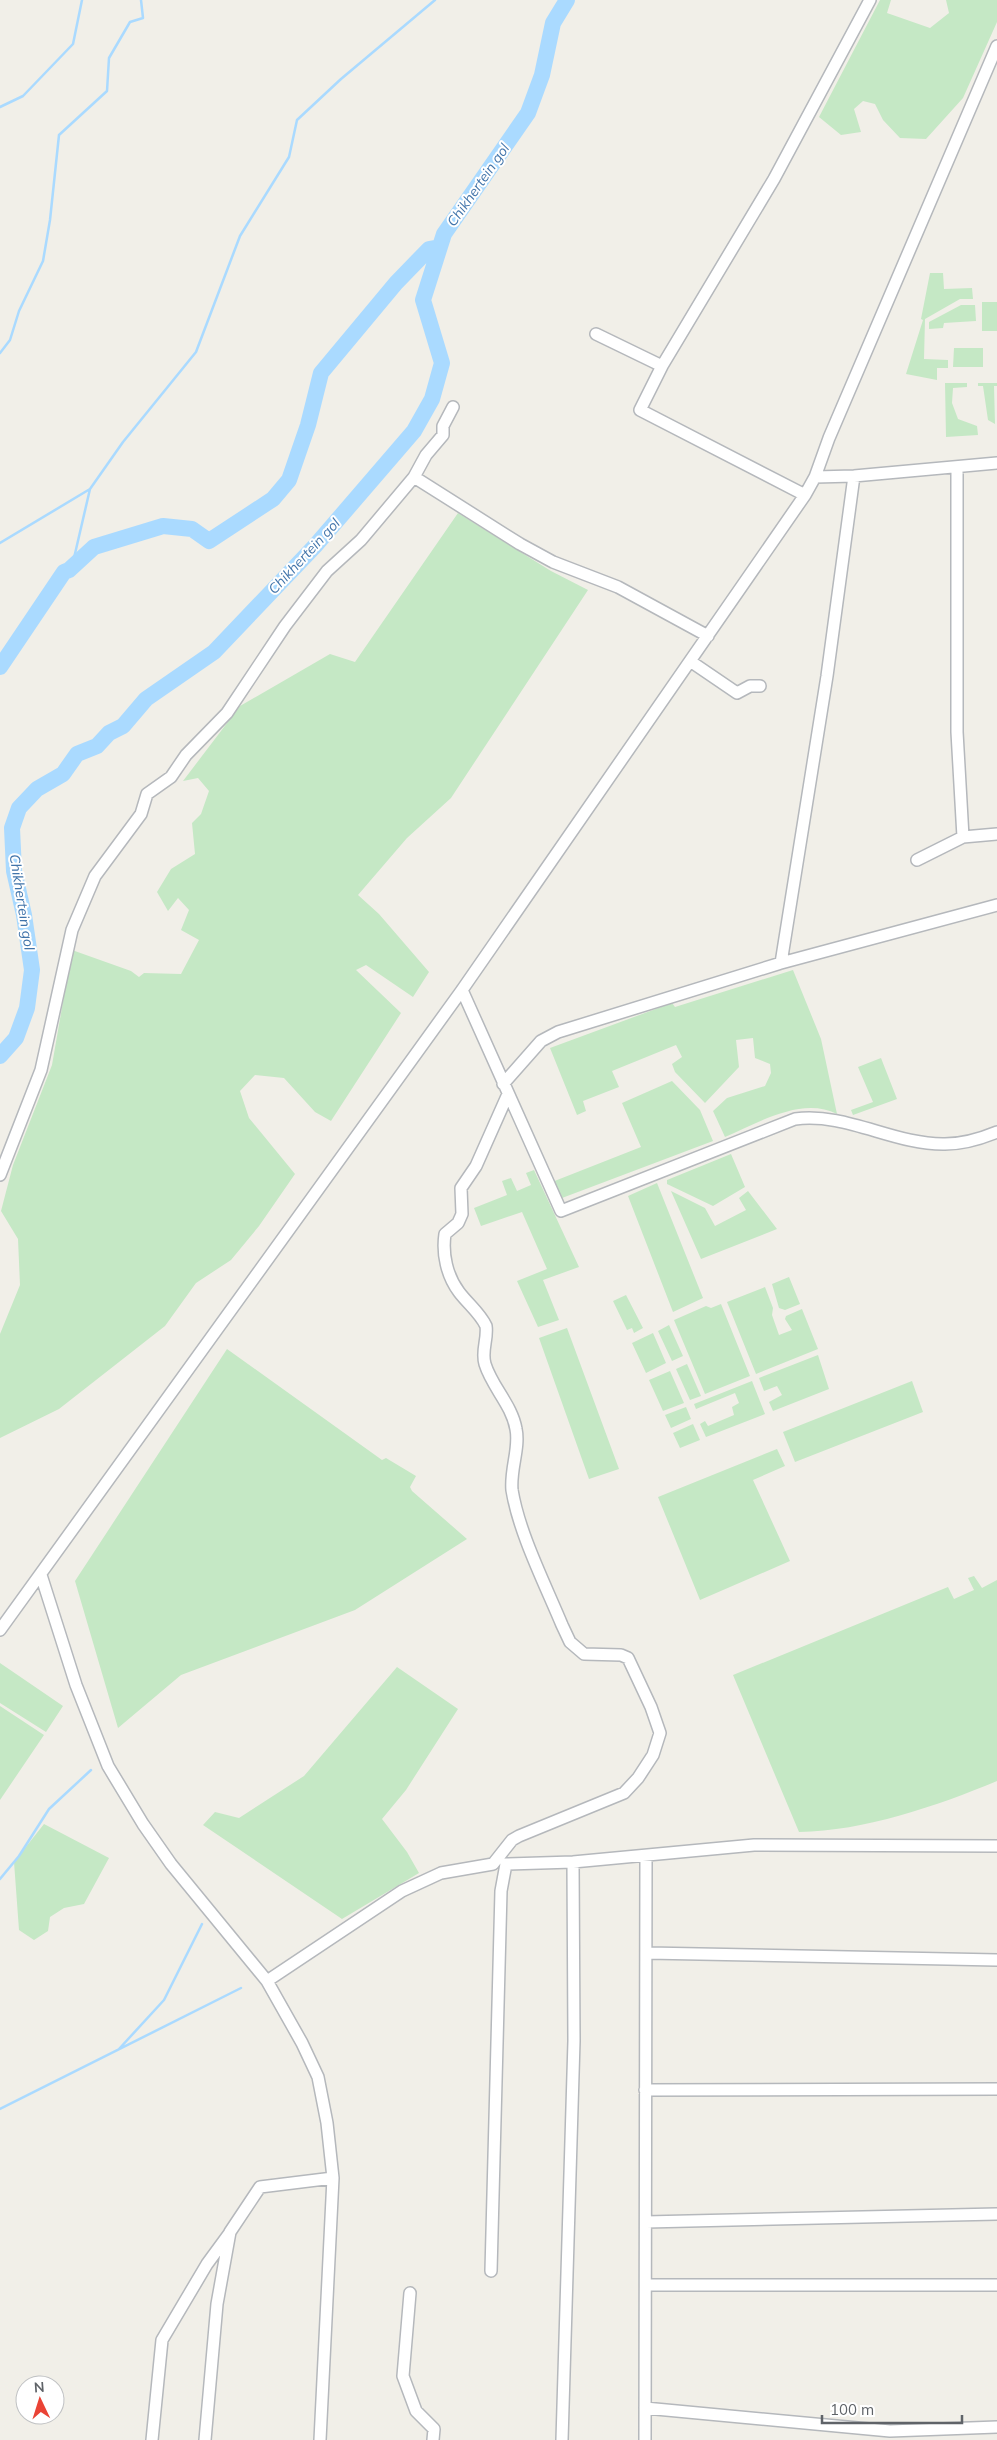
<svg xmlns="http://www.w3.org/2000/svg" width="997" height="2440" viewBox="0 0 997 2440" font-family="Mulish,sans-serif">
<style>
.green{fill:#c5e8c5}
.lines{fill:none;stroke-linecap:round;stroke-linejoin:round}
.stream{stroke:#aadaff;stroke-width:2.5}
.river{stroke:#aadaff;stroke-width:16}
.minor-casing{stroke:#b5b8bc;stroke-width:14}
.minor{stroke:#fff;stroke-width:11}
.labels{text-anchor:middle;stroke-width:4;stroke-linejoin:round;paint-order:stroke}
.water-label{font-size:14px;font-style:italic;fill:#4174aa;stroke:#fff}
</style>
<rect width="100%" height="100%" fill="#f1efe8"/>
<!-- green -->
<path class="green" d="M880 0H891L887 13 930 28 949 13 946 0H997V22L963 98 926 139 900 138 883 120 875 104 863 101 854 109 861 132 841 135 819 117Z
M930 273H943L944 289 972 288 973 299H960L925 319 924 359 948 360V368H937V380L906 374 923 320 921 319Z
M982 302H997V331H982Z
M961 305H975L976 321 944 323 943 328 929 329V322Z
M954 348H983V367H953Z
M945 383H967V387L953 388 952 403 958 419 977 426 978 435 946 437Z
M978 383H997V386H994L995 424 988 420 983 386H978Z
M458 513 551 571 588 590 451 798 407 838 358 895 379 914 429 972 413 997 366 965 356 970 401 1013 331 1121 315 1112 284 1078 255 1075 240 1091 249 1118 295 1174 259 1226 231 1260 196 1283 165 1326 59 1409 0 1438V1334L20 1285 18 1239 1 1211 13 1165 52 1065 72 950 131 971 139 977 144 973 181 974 199 940 181 930 189 910 178 898 168 911 157 892 171 869 195 854 192 823 201 814 209 791 198 778 183 781 240 706 330 654 355 662Z
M793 970 821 1039 837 1114C802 1096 758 1123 725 1137L713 1111 727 1098 765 1086 771 1073 770 1064 755 1058 753 1038 736 1040 739 1067 705 1103 675 1072 672 1064 682 1057 676 1045 612 1071 619 1087 583 1101 586 1111 577 1115 550 1048 672 1003 675 1007Z
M881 1058 897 1099 853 1115 851 1110 873 1102 858 1067Z
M672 1081 700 1110 713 1141 562 1198 559 1197 552 1182 641 1147 622 1103Z
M731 1154 745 1187 713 1206 667 1184V1180Z
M534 1170 579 1267 543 1280 559 1320 538 1327 517 1281 547 1269 522 1212 481 1226 474 1208 507 1195 502 1181 511 1178 517 1191 531 1185 526 1173Z
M657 1183 703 1298 673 1312 628 1196Z
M671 1191 705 1208 715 1226 746 1210 739 1198 748 1191 777 1229 701 1259Z
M789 1277 800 1304 785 1310 779 1308 772 1284Z
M765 1287 773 1308 772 1315 779 1335 792 1330 785 1319 786 1316 802 1309 818 1349 756 1374 727 1302Z
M626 1295 643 1328 634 1333 632 1328 627 1330 613 1301Z
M721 1304 750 1376 705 1394 674 1320 706 1306 711 1308Z
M669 1325 683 1356 672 1361 658 1331Z
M567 1328 619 1469 589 1479 539 1338Z
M653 1333 666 1363 646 1373 632 1343Z
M227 1349 382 1460 386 1458 416 1476 410 1487 412 1491 467 1539 355 1610 181 1675 118 1728 75 1581Z
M818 1355 829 1389 773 1411 769 1402 782 1395 777 1386 764 1391 759 1378Z
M687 1364 701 1396 690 1400 676 1369Z
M670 1371 684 1403 663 1411 649 1380Z
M752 1381 765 1414 706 1437 700 1424 705 1421 708 1426 734 1415 732 1407 739 1403 735 1393 696 1409 694 1404Z
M912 1381 923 1412 795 1462 783 1432Z
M686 1407 691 1419 671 1428 665 1415Z
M693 1424 700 1440 680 1448 673 1433Z
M777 1449 785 1466 753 1480 790 1561 700 1600 658 1497Z
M974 1576 982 1588 997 1580V1781C937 1806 864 1831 799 1832L733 1675 948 1587 954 1599 974 1590 968 1578Z
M0 1663 63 1706 46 1732 0 1703Z
M397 1667 458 1709 406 1790 382 1819 407 1852 419 1873 342 1919 203 1825 215 1812 239 1818 304 1776Z
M0 1706 44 1735 0 1800Z
M44 1824 109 1858 84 1904 64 1908 50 1917 48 1931 34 1940 19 1930 14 1862Z"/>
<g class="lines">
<!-- stream -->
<path class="stream" d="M0 107 23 96 73 44 82 0
M0 353 10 340 19 311 43 261 50 220 59 135 107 91 109 58 130 22 143 18 141 0
M0 543 90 489
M64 572 74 558 90 489 123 442 196 352 240 236 289 157 297 120 341 79 435 0
M0 1879 19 1856 49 1809 91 1770
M119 2049 164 2000 202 1924
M0 2109 241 1988"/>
<!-- river -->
<path class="river" d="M0 667 64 572 69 570 94 547 163 526 192 529 209 541 273 499 289 480 308 425 321 373 396 283 429 249 440 247
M0 1056 16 1038 27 1008 32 970 24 915 14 871 12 828 19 808 37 789 63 774 77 754 97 746 109 733 123 726 146 699 214 652 315 546 414 431 432 399 442 363 423 300 444 234 528 113 542 75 553 23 567 0"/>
<!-- minor casing -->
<g class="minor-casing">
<path id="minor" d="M596 334 662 366
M957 467V732L963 837
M414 477 520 544 553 562 618 587 708 636
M815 477 854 476 997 463
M805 495 640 410 662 366 774 179 870 0
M690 661 737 693 750 686H760
M917 860 963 837 997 834
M781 963 827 676 854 476
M462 990 561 1211 795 1119C846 1112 894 1145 945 1144 963 1144 980 1139 997 1132
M503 1084 541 1041 558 1032 781 963 997 905
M0 1175 41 1070 72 930 95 876 141 814 147 794 171 777 186 755 227 713 285 626 327 571 361 540 414 477 426 455 443 435V426L453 407
M41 1575 76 1685 108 1766 143 1824 171 1864 267 1981 302 2043 318 2077 327 2123 333 2178 320 2440
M0 1630 462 990 805 495 815 477 829 438 997 46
M648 1953 997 1960
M267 1981 402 1891 441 1873 493 1864 512 1840 519 1836 624 1793 638 1778 653 1755 660 1733 651 1707 628 1658 621 1655 584 1654 570 1642 562 1625C545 1584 519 1533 512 1490 510 1469 520 1448 516 1429 512 1405 492 1387 485 1364 481 1351 488 1339 486 1326 480 1313 468 1304 459 1292 447 1276 442 1254 445 1234L458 1223 462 1214 461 1188 476 1166 508 1094
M645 2090 997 2089
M646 2222 997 2214
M491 2271 501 1891 506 1864 573 1862 754 1845 997 1846
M646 2285H997
M410 2293 403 2376 416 2411 434 2429 433 2440
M645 2408 890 2431 997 2427
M152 2440 162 2340 207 2264 229 2234
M205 2440 217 2304 230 2232 260 2187 333 2178
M562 2440 574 2041 573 1862
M645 2440 646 1856"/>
</g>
<!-- minor -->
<use href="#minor" class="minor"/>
</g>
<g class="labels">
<!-- water labels -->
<g class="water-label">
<text transform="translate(478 185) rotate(-55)" y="5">Chikhertein gol</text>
<text transform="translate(304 556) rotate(-47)" y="5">Chikhertein gol</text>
<text transform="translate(22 902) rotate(81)" y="5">Chikhertein gol</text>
</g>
</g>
<!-- north arrow -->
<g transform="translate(40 2400) rotate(356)"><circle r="24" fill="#ffffff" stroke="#bfc1c3"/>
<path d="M0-4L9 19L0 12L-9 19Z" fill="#ea4335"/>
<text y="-8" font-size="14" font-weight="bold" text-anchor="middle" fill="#5f6368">N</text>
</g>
<!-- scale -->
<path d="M822 2415v8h140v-8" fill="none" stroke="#5f6368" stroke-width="2.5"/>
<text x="830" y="2415" font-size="15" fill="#5f6368" stroke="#ffffff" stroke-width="4" paint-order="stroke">100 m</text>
</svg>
